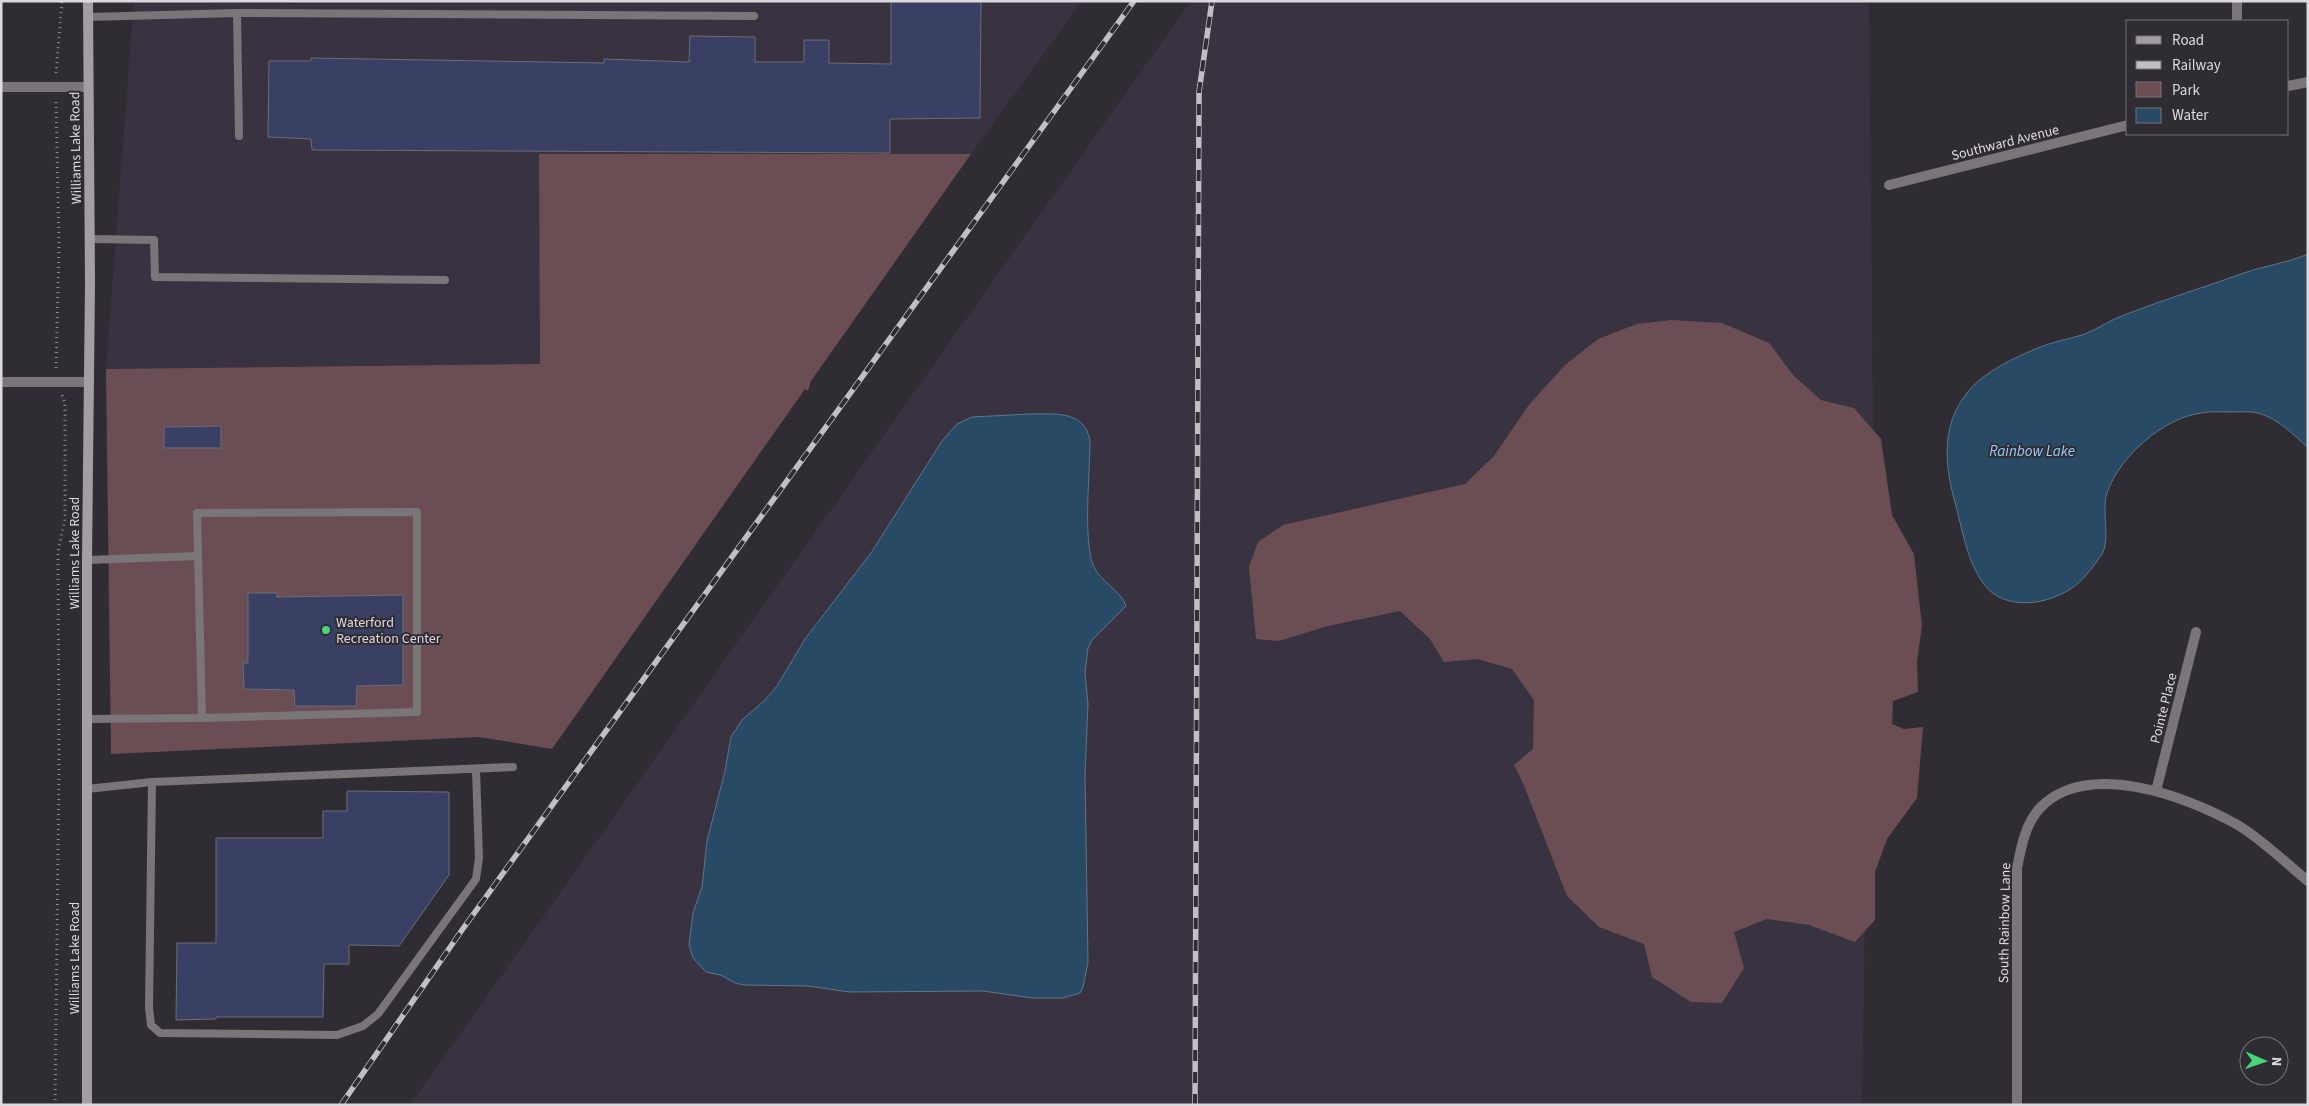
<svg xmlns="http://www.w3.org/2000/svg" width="2309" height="1106" viewBox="0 0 2309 1106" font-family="'Source Sans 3',sans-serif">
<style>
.built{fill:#393341}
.green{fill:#6a4e53}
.water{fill:#294a65;stroke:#5f758a}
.building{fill:#3a4063;stroke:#6b6d76}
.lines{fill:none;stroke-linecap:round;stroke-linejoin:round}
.path{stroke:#8d8a90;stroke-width:3;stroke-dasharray:1 4;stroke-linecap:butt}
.lane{stroke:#797578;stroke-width:8}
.street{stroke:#797578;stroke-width:10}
.secondary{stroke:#a49ea2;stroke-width:10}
.rail-casing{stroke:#c1bfc4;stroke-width:5.5}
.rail{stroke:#302c34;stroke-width:4;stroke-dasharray:11;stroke-linecap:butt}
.poi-dot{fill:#45d77a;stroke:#302c34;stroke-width:2}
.labels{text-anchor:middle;stroke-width:4;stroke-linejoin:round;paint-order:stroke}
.street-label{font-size:14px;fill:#dcdadf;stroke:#302c34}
.poi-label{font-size:14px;fill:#dcdadf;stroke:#302c34;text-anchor:start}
.water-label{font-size:15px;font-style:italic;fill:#96cfff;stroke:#302c34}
</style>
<rect width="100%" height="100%" fill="#302c34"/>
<!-- built -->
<path class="built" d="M134 1 296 4 297 1H1082L971 154 539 155 540 364 106 369Z
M1191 1H1869L1873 418 1862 1105H410Z"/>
<!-- green -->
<path class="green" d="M539 154H971L811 381 808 391 805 389 552 749 479 737 111 754 106 369 540 364Z
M1672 320 1722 323 1769 343 1794 376 1821 400 1854 408 1881 439 1892 515 1914 554 1922 626 1917 661 1918 692 1893 701 1892 724 1904 729 1923 727 1917 798 1887 839 1875 872V920L1855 942 1809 925 1767 919 1734 932 1744 968 1722 1003 1691 1002 1652 977 1644 944 1599 927 1567 896 1523 783 1514 765 1533 749 1534 700 1512 669 1478 659 1444 662 1430 639 1400 611 1328 626 1279 641 1256 639 1249 567 1258 542 1283 525 1465 484 1494 456 1528 406 1565 365 1598 339 1637 324Z"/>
<!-- water -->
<path class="water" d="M2308 254V448C2293 434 2279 419 2258 413 2250 411 2240 412 2232 412 2222 412 2211 411 2201 413 2163 418 2119 457 2107 493 2101 510 2111 540 2102 554 2095 564 2086 577 2076 585 2051 605 2004 613 1983 583 1967 560 1963 533 1956 506 1945 468 1940 426 1967 393 1983 372 2016 357 2040 347 2055 341 2070 339 2085 334 2099 328 2112 319 2127 314 2165 299 2205 287 2244 273 2264 266 2287 263 2308 254Z
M1030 414C1054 414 1085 410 1090 441 1090 472 1083 538 1093 565 1100 582 1121 590 1126 606L1092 640 1088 648 1085 673 1088 704 1085 775 1088 962 1083 987 1080 993 1063 998H1032L983 991 849 992 808 986 744 985 735 983 721 975 706 972 693 958 689 945 693 913 702 887 707 841 725 771 731 737 742 720 765 700 777 686 805 639 871 553 942 441 957 424 972 417Z"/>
<!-- building -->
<path class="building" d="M891 1H981L980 118 890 119V153L312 150 311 139 268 137 269 61H311V58L604 63V59L689 62 690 36 755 37V62H804V40H829V63L891 64Z
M221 426V448H164V427Z
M248 593H277V597L403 595V685L357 686 356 706H295L294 690 244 689 243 663H248Z
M347 791 449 792V875L399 946 349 945V964H324L323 1017H216V1019L176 1020 177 943H216V838H323V811H347Z"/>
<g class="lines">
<!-- path -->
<path class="path" d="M56 73 62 1
M56 102 59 246 56 368
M55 1105 59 769 58 551 65 520V403L62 395"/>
<!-- lane -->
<path class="lane" d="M237 13 239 136
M88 17 237 13 754 16
M90 239 154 240 155 277 445 280
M87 560 198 556
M88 719 202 718 197 513 417 512V712L202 718
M152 782 149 1008 151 1025 160 1033 337 1035 363 1026 378 1014 476 879 479 858 476 770
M87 789 152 782 513 767"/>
<!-- street -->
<path class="street" d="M2237 1V21
M2288 86 2308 82
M1 87H88
M1889 185 2128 125
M1 382H89
M2156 791 2196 632
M2017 1105V868C2021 848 2025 824 2040 808 2087 759 2186 796 2236 824 2258 836 2287 864 2308 881"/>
<!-- secondary -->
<path class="secondary" d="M87 1105V560L90 283 88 1"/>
<!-- rail casing -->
<g class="rail-casing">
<path id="rail" d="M341 1105 462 930 1134 1
M1195 1105 1199 92 1212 1"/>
</g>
<!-- rail -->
<use href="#rail" class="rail"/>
</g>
<!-- markers -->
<circle class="poi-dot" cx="326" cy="630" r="5"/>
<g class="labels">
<!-- street labels -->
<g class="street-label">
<text transform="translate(2005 142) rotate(-14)" y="5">Southward Avenue</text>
<text transform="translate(75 148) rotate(-91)" y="5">Williams Lake Road</text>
<text transform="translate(74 553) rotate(-90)" y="5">Williams Lake Road</text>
<text transform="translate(2163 708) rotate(-76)" y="5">Pointe Place</text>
<text transform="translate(2004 923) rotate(-89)" y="5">South Rainbow Lane</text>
<text transform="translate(74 958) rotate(-90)" y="5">Williams Lake Road</text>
</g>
<!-- poi labels -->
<g class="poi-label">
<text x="336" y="627">Waterford<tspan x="336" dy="16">Recreation Center</tspan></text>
</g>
<!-- water labels -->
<g class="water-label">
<text x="2032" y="456">Rainbow Lake</text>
</g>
</g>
<!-- border -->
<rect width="2309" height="1106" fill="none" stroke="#dcdadf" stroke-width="5"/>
<!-- legend -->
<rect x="2126" y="20" width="162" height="115" fill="#302c34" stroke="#757278"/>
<rect x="2136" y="36" width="25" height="8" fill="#a49ea2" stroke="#757278"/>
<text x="2172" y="45" font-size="15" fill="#dcdadf">Road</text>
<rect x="2136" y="61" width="25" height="8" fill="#c1bfc4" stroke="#757278"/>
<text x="2172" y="70" font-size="15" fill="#dcdadf">Railway</text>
<rect x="2136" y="82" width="25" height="15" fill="#6a4e53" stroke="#757278"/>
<text x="2172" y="95" font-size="15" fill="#dcdadf">Park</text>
<rect x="2136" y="108" width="25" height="15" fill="#294a65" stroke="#757278"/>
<text x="2172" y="120" font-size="15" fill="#dcdadf">Water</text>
<!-- north arrow -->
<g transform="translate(2264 1061) rotate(92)"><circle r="24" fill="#302c34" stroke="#757278"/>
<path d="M0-4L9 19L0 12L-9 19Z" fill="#45d77a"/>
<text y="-8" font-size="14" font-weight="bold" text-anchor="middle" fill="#dcdadf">N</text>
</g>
</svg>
